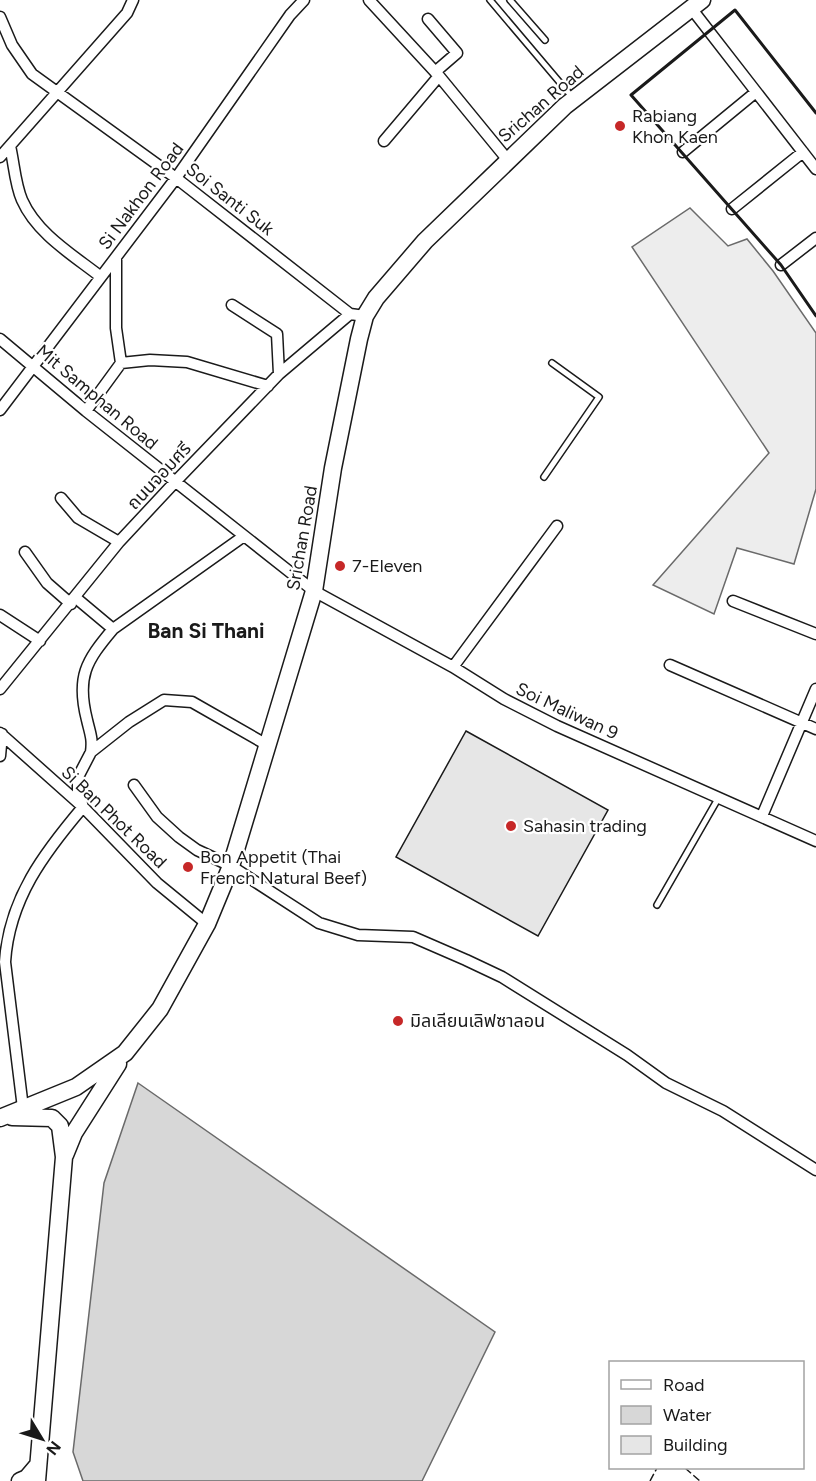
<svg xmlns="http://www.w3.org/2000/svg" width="816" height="1481" viewBox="0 0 816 1481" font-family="Figtree,'Noto Sans Thai',sans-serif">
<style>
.built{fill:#ededed;stroke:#6a6a6a;stroke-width:1.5}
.water{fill:#d7d7d7;stroke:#6a6a6a;stroke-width:1.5}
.building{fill:#e6e6e6;stroke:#1a1a1a;stroke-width:1.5}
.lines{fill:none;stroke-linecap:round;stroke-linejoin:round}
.lane-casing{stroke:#1a1a1a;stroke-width:8}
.street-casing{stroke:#1a1a1a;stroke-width:13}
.secondary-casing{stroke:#1a1a1a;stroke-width:19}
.lane{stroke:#fff;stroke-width:5}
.street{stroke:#fff;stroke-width:10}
.secondary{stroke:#fff;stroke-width:16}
.fence{stroke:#1a1a1a;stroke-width:1.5;stroke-dasharray:8 3;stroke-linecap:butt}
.wall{stroke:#1a1a1a;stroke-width:3}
.poi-dot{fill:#c62828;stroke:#fff;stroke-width:2}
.labels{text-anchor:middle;stroke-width:4.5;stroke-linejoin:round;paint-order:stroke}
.street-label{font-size:18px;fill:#1a1a1a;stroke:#fff}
.poi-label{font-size:18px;fill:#1a1a1a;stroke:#fff;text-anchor:start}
.quarter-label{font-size:21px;font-weight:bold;fill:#1a1a1a;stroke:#fff}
</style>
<rect width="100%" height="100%" fill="#fff"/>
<!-- built -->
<path class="built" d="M690 208 728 246 747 239 773 271 816 333V489L794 564 737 548 714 614 653 585 769 453 632 247Z"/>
<!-- water -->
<path class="water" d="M138 1083 495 1332 422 1481H83L73 1452 104 1183Z"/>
<!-- building -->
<path class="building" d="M466 731 608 810 538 936 396 857Z"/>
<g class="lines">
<!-- lane casing -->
<g class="lane-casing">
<path id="lane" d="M490 0 573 98
M510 0 545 40
M544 477 599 397 552 363
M657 905 719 797"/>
</g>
<!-- street casing -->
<g class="street-casing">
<path id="street" d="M369 0 439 76 507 159
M691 8 816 169
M0 17 12 45 32 74 176 178 350 314
M428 19 457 53 435 72
M384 141 439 76
M10 146C14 163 15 184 22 200 37 234 73 255 101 277
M683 152 756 92
M0 157 127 13 133 0
M732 209 803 152
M781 265 816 238
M232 305 277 334 279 374
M0 339 86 411 314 591 453 667 504 699 557 726 816 841
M121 363 150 360 187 362 268 386
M0 410 176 178 290 15 304 0
M86 411 121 363 116 328V257
M61 498 78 518 119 542
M25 552 47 583 71 604
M76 598 113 629C86 661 76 677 87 720 90 733 93 739 91 752
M733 601 816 634
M0 615 40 641
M113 629 244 536
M670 665 816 729
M453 667 557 526
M0 689 119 542 175 482 279 374 350 314 365 316
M0 733 83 807 157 883 207 924
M0 756 2 734
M134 785 157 817 179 837 197 850 231 866 319 923 358 935 413 937 466 960 502 977 627 1055 666 1083 723 1111 816 1170
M762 816 816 689
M23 1108 5 962C9 899 44 853 83 807L78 791V777L91 752 129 722 164 700 192 702 269 746"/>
</g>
<!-- secondary casing -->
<g class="secondary-casing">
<path id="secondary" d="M12 1117 52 1118 60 1126 64 1157 37 1481
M0 1118 76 1087 125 1053 160 1009 207 924 231 866 314 591 333 468 359 339 365 316 376 298 425 241 565 106 702 0
M65 1155 74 1133 118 1064
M20 1481 27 1478 38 1465"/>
</g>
<!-- lane -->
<use href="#lane" class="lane"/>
<!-- street -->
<use href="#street" class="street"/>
<!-- secondary -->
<use href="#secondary" class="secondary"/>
<!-- fence -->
<path class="fence" d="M685 1468 700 1481
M650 1481 657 1468"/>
<!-- wall -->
<path class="wall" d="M816 113 735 10 631 95 781 265 816 316"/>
</g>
<!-- markers -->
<g class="poi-dot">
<circle cx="620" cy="126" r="6"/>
<circle cx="340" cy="566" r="6"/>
<circle cx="511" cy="826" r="6"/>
<circle cx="188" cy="867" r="6"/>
<circle cx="398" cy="1021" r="6"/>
</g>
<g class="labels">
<!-- street labels -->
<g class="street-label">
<text transform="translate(541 104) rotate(-41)" y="6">Srichan Road</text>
<text transform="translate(141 196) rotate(-53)" y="6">Si Nakhon Road</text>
<text transform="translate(230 199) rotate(38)" y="6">Soi Santi Suk</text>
<text transform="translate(97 397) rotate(40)" y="6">Mit Samphan Road</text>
<text transform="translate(159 476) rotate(-47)" y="6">ถนนจอมศรี</text>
<text transform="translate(302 538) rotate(-80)" y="6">Srichan Road</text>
<text transform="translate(567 711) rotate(25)" y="6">Soi Maliwan 9</text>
<text transform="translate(114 817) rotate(44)" y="6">Si Ban Phot Road</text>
</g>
<!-- poi labels -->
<g class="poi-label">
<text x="632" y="122">Rabiang<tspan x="632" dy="21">Khon Kaen</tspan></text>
<text x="352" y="572">7-Eleven</text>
<text x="523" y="832">Sahasin trading</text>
<text x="200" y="863">Bon Appetit (Thai<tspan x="200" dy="21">French Natural Beef)</tspan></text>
<text x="410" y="1027">มิลเลียนเลิฟซาลอน</text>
</g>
<!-- quarter labels -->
<g class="quarter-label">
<text x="206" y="638">Ban Si Thani</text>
</g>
</g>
<!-- legend -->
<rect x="609" y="1361" width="195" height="108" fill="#ffffff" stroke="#a3a3a3" stroke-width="1.5"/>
<rect x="621" y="1380" width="30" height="9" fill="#ffffff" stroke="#a3a3a3" stroke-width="1.5"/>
<text x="663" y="1391" font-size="18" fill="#1a1a1a">Road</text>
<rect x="621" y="1406" width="30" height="18" fill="#d7d7d7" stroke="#a3a3a3" stroke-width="1.5"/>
<text x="663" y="1421" font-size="18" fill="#1a1a1a">Water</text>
<rect x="621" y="1436" width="30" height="18" fill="#e6e6e6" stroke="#a3a3a3" stroke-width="1.5"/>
<text x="663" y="1451" font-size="18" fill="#1a1a1a">Building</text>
<!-- north arrow -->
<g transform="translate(42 1439) rotate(128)" stroke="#ffffff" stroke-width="4.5" paint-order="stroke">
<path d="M0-4.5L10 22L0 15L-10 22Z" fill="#1a1a1a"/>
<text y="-9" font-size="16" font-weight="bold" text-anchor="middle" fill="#1a1a1a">N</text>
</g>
</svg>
